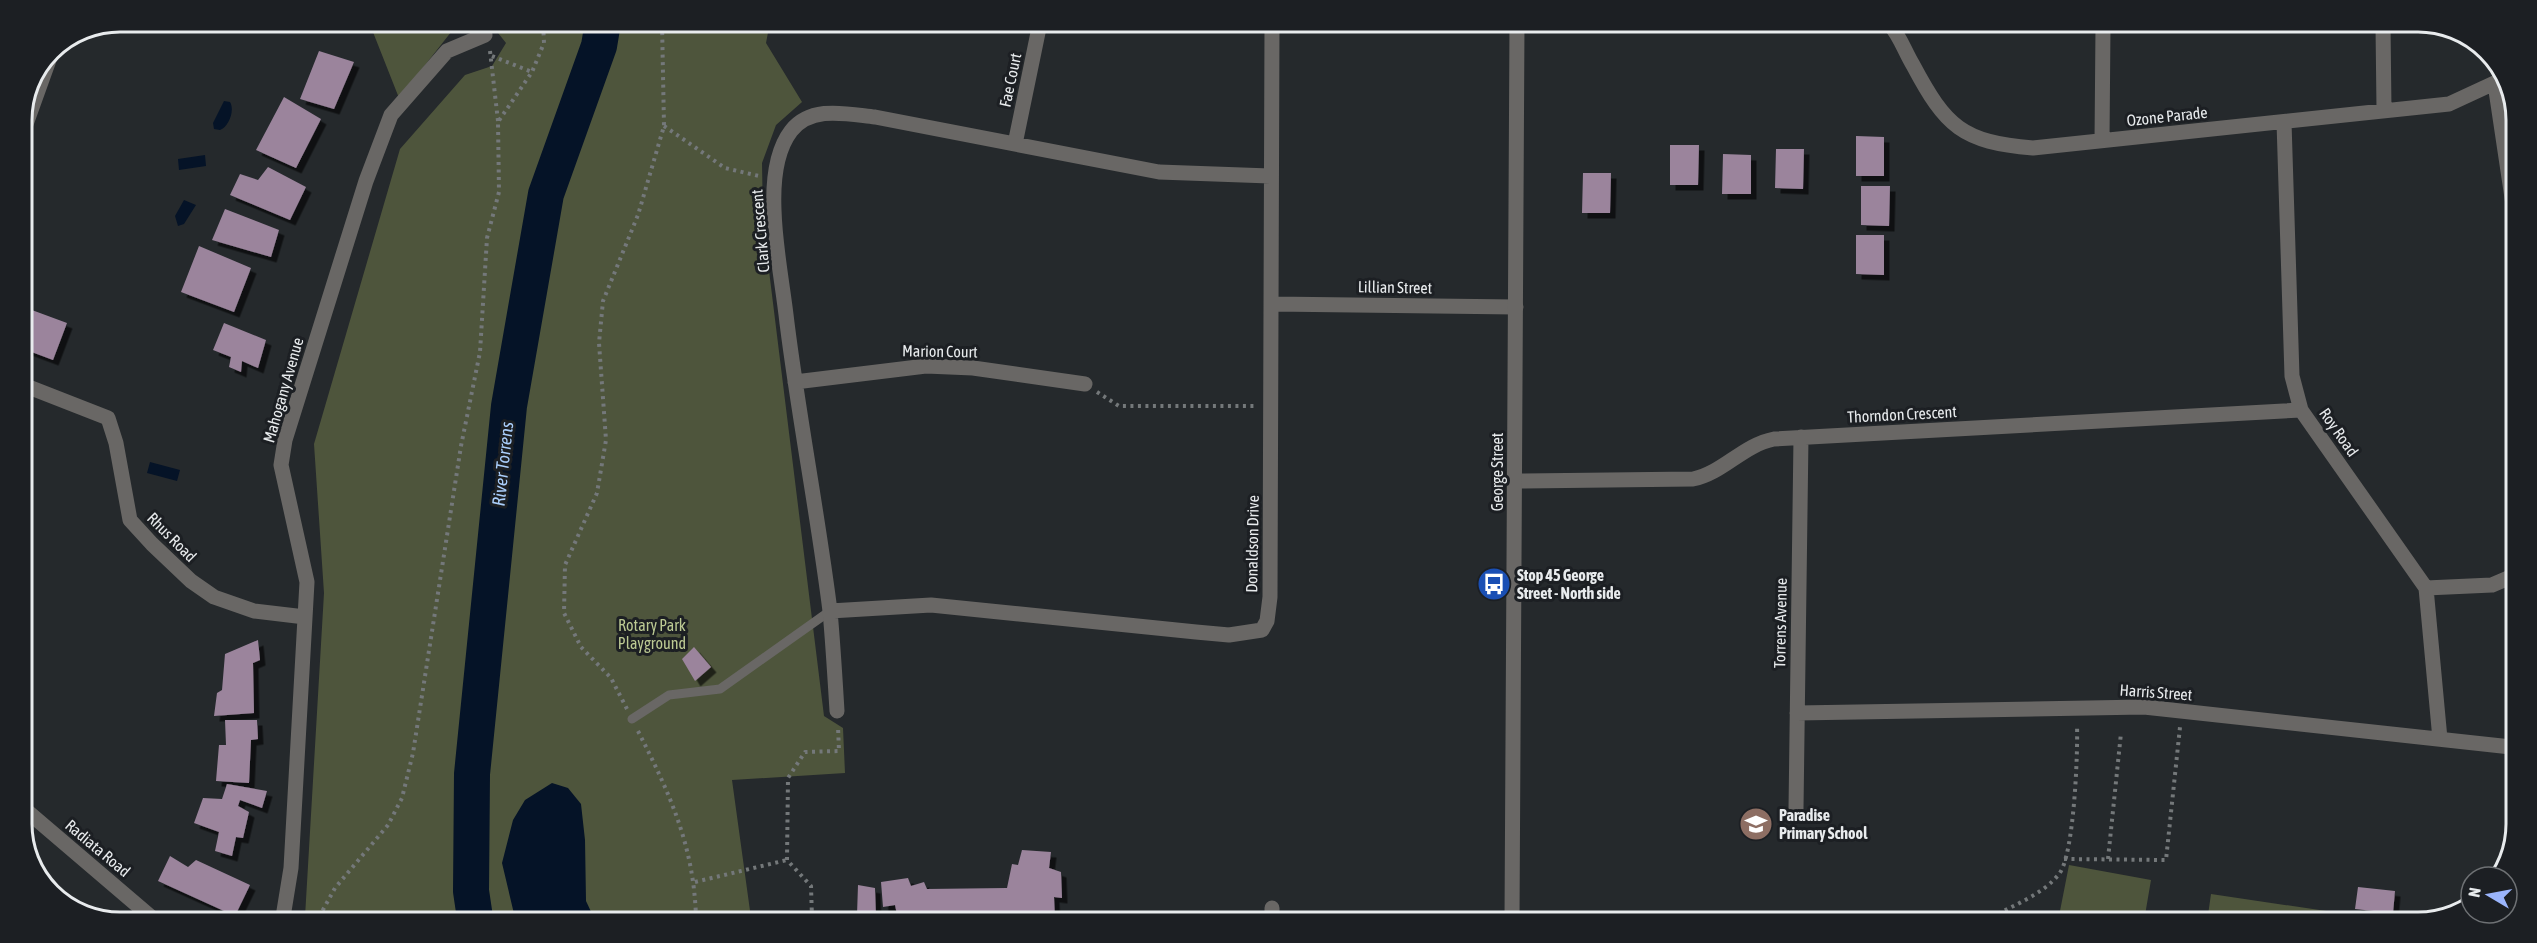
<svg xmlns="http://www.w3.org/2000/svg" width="2537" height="943" viewBox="0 0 2537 943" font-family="'Asap Condensed',sans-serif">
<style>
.green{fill:#4e553c}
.water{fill:#051327}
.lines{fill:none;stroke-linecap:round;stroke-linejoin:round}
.river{stroke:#051327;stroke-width:36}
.building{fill:#9b849c;filter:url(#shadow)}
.path{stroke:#74787a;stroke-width:4;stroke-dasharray:3 4.5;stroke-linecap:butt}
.service{stroke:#696765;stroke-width:9}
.minor{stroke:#696765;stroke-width:15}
.tertiary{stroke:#696765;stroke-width:15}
.labels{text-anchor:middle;stroke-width:6;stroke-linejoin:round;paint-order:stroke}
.street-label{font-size:16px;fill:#e8ebed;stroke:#1c1f23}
.poi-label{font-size:16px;font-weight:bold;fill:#e8ebed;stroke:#1c1f23;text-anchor:start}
.park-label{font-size:16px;fill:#bcca93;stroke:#1c1f23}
.water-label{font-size:18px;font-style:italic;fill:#aacefb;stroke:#1c1f23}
.rim{fill:none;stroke:#e8ebed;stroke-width:3}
</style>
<defs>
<filter id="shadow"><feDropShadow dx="5.5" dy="5.5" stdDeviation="0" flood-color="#0009"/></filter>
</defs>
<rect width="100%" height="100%" fill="#25292c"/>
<!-- green -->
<path class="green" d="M369 22H459L399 98Z
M468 22H770L766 43 802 102 776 125 762 163 763 222 824 716 843 728 845 773 732 780 751 918 305 917 324 593 314 444 400 149 465 75 492 66 506 43 491 24Z
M2069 865 2151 880 2144 921H2119L2060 911Z
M2211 894 2400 922H2207Z"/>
<!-- water -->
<path class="water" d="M224 101 230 102C235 110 229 127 220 130L214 129 213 123Z
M205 155 206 166 179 170 178 159Z
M184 200 196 205 184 224 178 226 175 216Z
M150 462 180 470 177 481 147 473Z
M552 783 568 788 581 804 585 840 586 901 594 918H515L502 863 513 820 525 800Z"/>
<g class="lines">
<!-- river -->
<path class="river" d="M475 918 471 891 472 774 509 406 546 194 599 46 603 22"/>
</g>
<!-- building -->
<path class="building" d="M319 51 354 62 334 109 300 99Z
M284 97 321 119 296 168 256 150Z
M1856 136 1884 137V176H1856Z
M1670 145H1699L1698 185H1670Z
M1776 149H1804L1803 189 1775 188Z
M1723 154 1751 155V194H1722Z
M268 167 306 187 290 220 230 195 240 174 258 180Z
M1583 173H1611L1610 213H1582Z
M1861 186H1890L1889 226 1861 225Z
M225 209 279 230 271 257 212 240Z
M1856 235H1884V275L1856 274Z
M199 246 251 268 234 312 181 292Z
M21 306 67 323 53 360 21 348Z
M224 323 266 340 258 368 242 361 241 372 229 367 231 357 213 350Z
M258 640 260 660 253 663 254 713 214 716 217 693 222 690 225 654Z
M694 647 711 667 695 681 682 659Z
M225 720H257L258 739 251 740 249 783 216 781 219 745H226Z
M227 784 267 791 262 808 240 800 238 806 249 812 243 838 236 837 232 856 215 851 219 832 194 823 203 798 222 799Z
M1022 850 1051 852 1049 868 1061 872 1062 898 1054 897 1055 919H898L895 905 883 907 881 882 908 878 911 886 924 882 927 889 1007 888 1012 864 1018 865Z
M170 856 188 867 196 860 250 885 235 916 158 881Z
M858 885 875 888 876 918H834V915H857Z
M2358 887 2395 891 2393 913 2355 909Z"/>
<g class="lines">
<!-- path -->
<path class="path" d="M490 51 498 121
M492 56 532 72
M664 126 725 168 759 176
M21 364 29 344
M1097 392 1119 406H1254
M627 709 611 678 581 647 564 613 565 565 597 493 606 440 599 343 603 301 638 215 664 126 662 22
M638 731C670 794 694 846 696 918
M2064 859 2166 860 2180 727
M2108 859 2121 733
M695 882 787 860
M319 917 335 888 388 825 402 798 413 753 461 446 480 352 487 238 499 192 498 122 532 72 544 43 543 22
M812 918 811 886 787 860 788 778 805 752 839 751 838 727
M1985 921C2008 907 2042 896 2059 874 2074 856 2078 753 2077 725
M2005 921 2009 908"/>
<!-- service -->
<path class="service" d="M632 719 669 695 720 689 830 611"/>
<!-- minor -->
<path class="minor" d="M1890 25C1900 36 1905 52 1913 65 1946 127 1962 142 2033 148L2449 104 2503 79
M2383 26 2384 109
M2495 84 2515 218
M2284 122 2292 376 2301 410 2426 588 2440 739
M21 138 53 49
M2102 141 2103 26
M1015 144 1040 23
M1273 304 1516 307
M795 382 926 366 973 368 1085 384
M21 384 108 418 116 443 130 520 152 544 191 581 214 597 254 611 305 617
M1515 481 1693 479C1723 473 1743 445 1774 439L2301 410
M2426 588 2492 585 2513 576
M830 611 931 605 1196 632 1229 635 1262 630 1267 621 1270 597 1272 24
M837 711C835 678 833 644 830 611 818 515 799 419 787 323 783 286 775 248 774 210 773 185 775 152 791 131 811 105 847 114 875 117L1159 172 1270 176
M1797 713 2144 707 2511 747
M21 806 151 917
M1796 809 1801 437
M283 917 291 868 307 582 281 465 285 440 366 181 391 115 447 51 485 35
M1272 919V908"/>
<!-- tertiary -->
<path class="tertiary" d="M1512 920 1517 24"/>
</g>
<!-- icons -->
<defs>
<g id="bus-disc" transform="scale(1.725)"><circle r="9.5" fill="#1a4fb4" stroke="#1c1f23"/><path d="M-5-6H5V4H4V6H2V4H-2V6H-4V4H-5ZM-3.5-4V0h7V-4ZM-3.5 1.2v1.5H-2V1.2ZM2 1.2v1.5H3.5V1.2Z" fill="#fff"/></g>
<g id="school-disc" transform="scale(1.725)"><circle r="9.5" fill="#8d6e63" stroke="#1c1f23"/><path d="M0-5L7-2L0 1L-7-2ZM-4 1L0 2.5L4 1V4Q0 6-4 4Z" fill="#fff"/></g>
</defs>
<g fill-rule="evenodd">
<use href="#bus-disc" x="1494" y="584"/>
<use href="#school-disc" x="1756" y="824"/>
</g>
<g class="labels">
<!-- street labels -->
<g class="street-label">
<text transform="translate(1010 80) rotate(-78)" y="6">Fae Court</text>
<text transform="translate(2167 116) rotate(-6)" y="6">Ozone Parade</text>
<text transform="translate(760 231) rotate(-95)" y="6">Clark Crescent</text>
<text transform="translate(1395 287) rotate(1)" y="6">Lillian Street</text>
<text transform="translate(940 351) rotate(1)" y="6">Marion Court</text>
<text transform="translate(283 390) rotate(-74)" y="6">Mahogany Avenue</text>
<text transform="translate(1902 414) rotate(-3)" y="6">Thorndon Crescent</text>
<text transform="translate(2339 432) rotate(55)" y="6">Roy Road</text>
<text transform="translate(1497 472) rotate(-90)" y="6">George Street</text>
<text transform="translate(172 537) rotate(45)" y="6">Rhus Road</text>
<text transform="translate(1252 544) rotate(-89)" y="6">Donaldson Drive</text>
<text transform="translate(1780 623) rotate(-89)" y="6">Torrens Avenue</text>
<text transform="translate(2156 692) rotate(4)" y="6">Harris Street</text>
<text transform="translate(98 848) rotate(40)" y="6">Radiata Road</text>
</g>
<!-- poi labels -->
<g class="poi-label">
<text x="1517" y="581">Stop 45 George<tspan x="1517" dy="18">Street - North side</tspan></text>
<text x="1779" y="821">Paradise<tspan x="1779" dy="18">Primary School</tspan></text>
</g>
<!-- park labels -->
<g class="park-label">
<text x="652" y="631">Rotary Park<tspan x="652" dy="18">Playground</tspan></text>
</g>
<!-- water labels -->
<g class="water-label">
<text transform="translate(503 464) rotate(-84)" y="6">River Torrens</text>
</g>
</g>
<!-- crop -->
<path d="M0 0H2537V943H0ZM120 32H2418A88 88 0 0 1 2506 120V824A88 88 0 0 1 2418 912H120A88 88 0 0 1 32 824V120A88 88 0 0 1 120 32Z" fill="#1c1f23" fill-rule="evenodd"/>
<path class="rim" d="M120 32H2418A88 88 0 0 1 2506 120V824A88 88 0 0 1 2418 912H120A88 88 0 0 1 32 824V120A88 88 0 0 1 120 32Z"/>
<!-- north arrow -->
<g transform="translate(2489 895) rotate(280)"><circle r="28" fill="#1c1f23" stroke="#6e7174" stroke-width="1.5"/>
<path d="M0-4.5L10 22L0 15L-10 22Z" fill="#9bb5fd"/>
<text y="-9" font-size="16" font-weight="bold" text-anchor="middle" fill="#e8ebed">N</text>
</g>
</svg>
